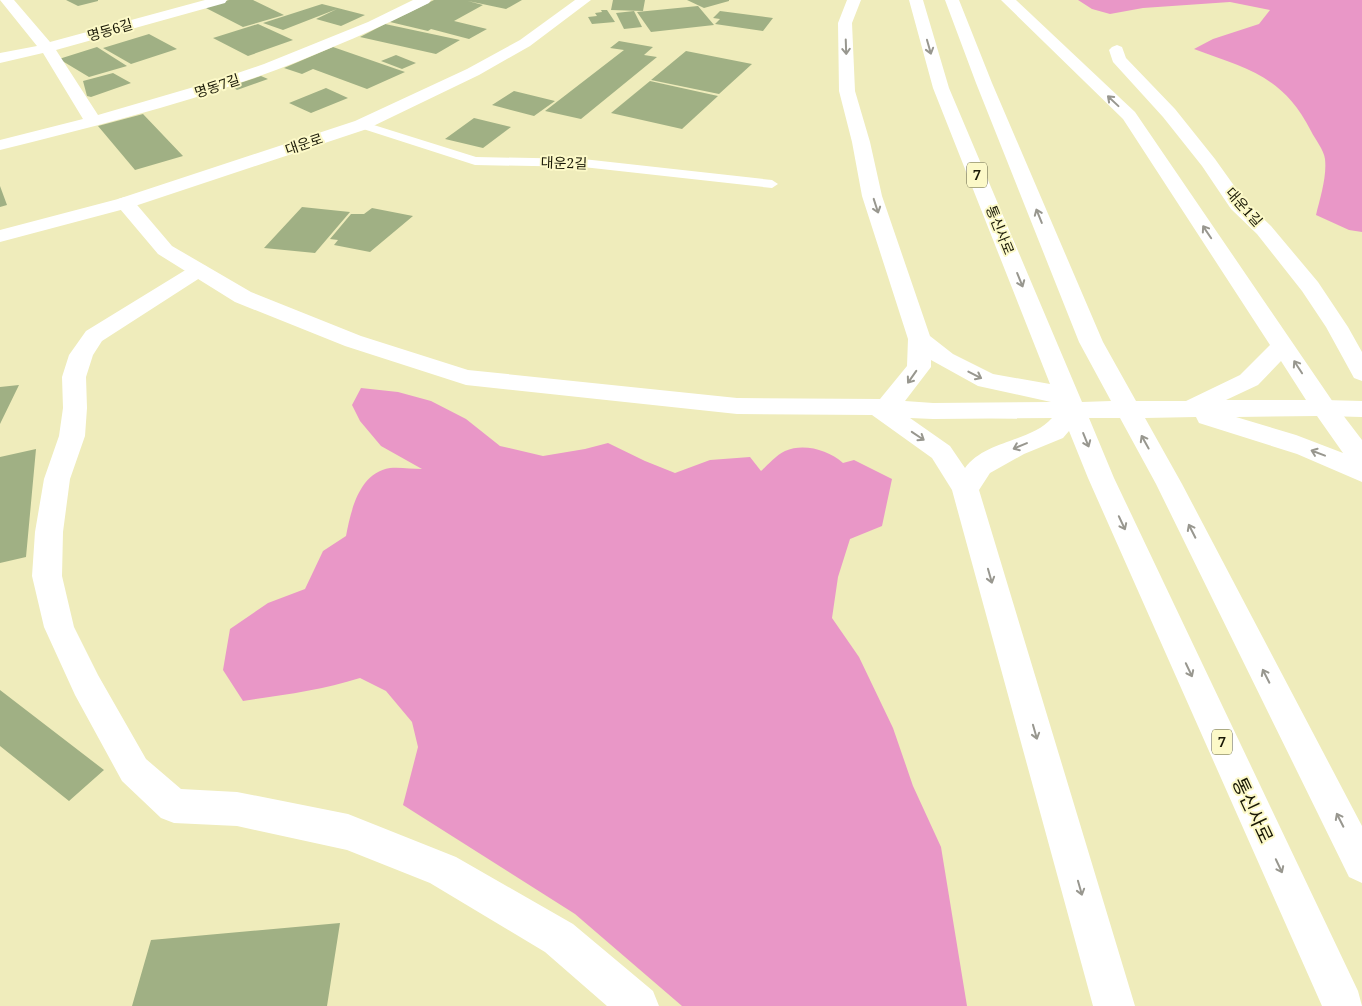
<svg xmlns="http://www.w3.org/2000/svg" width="1362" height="1006" viewBox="0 0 1362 1006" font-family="'Noto Serif','Noto Sans KR',serif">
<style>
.green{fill:#e997c7}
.building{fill:#a0b084}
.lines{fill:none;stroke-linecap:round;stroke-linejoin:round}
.lane{fill:#fff;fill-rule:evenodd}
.street{fill:#fff;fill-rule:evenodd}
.secondary{fill:#fff;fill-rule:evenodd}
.highway{fill:#fff;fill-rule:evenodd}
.oneway{stroke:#98978f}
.labels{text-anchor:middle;stroke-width:4;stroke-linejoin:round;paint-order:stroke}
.far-street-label{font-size:14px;fill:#191806;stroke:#fcf9c8}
.shield{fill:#fcf9c8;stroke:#5d5c40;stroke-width:1}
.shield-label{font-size:15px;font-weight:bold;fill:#191806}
.near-street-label{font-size:19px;fill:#191806;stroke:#fcf9c8}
</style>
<rect width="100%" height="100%" fill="#efecbb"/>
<!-- green -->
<path class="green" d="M1078 0H1362V232L1349 230 1316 215C1320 198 1327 177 1325 159 1324 150 1315 139 1311 131 1283 76 1248 69 1194 49L1213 39 1259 24 1270 10 1230 2 1143 8 1110 14 1092 9Z
M361 388 398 392 431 401 466 419 500 446 543 456 585 449 608 443 645 461 675 473 710 460 750 457 761 471C768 465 776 455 785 451 804 443 828 450 843 463L854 460 892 479 882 526 850 539 838 577 832 618 859 657 893 728 913 786 941 847 967 1006H682L575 914 403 805 418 747 412 722 386 691 360 678C322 690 283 695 243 701L223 670 230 629 268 603 305 589 323 551 346 536C351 510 359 473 390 468 400 467 412 469 422 469L381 446 360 421 352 405Z"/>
<!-- building -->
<path class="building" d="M66 0H98V1L78 6Z
M229 0H253L284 15 243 27 204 7Z
M434 0H522L506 9 468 1 483 5 454 21 487 29 469 39 431 29 428 31 390 22Z
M613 0H645L643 11 611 10Z
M687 0H729V1L704 8Z
M322 4 365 15 341 26 316 19 337 9 283 30 263 23Z
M698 6 714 25 651 32 637 12Z
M601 10H607L615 22 592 24 588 17 597 16 595 13 602 12Z
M634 11 642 27 624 29 616 13Z
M720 11 773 18 763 31 715 24 720 19 713 18Z
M258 24 293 40 248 56 213 38Z
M385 24 460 40 436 54 360 37Z
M149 34 177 49 131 64 103 48Z
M619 41 653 47 644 55 657 57 581 119 545 111 624 50 610 48Z
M97 47 127 66 89 77 59 59Z
M333 47 405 72 367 89 313 69 302 74 284 68Z
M686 51 752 64 719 94 651 80Z
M396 55 416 63 402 69 381 61Z
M113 73 131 83 91 97 87 96 83 81Z
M261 76 268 79 237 90 231 86Z
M650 81 718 96 682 129 611 113Z
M326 88 348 98 311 113 289 103Z
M514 91 555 101 534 116 492 105Z
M143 114 183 156 135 170 98 126Z
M474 118 511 127 483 148 445 139Z
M0 186 7 205 0 207Z
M302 207 350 212 315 253 264 248Z
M372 208 413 216 370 252 334 245 338 240 330 239 351 214H364Z
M19 385 0 424V387Z
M36 449 26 557 0 563V457Z
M0 690 104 770 69 801 0 746Z
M340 923 327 1006H132L151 940Z"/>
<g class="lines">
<!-- lane -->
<path class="lane" d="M361 121 476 157 583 159 772 180 778 184 772 188 583 167 475 165 357 127 355 125Z"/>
<!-- street -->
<path class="street" d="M0 0H14L50 42 205 0H227L225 3 56 50 98 115 211 82 264 64 368 22 413 0H431L429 3C379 28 328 50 276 70 186 104 93 127 0 150V140L83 119 43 53 0 63V53L37 46Z
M1117 45 1122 47 1126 58 1175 109 1215 159 1245 201 1271 226 1318 282 1348 327 1362 352V381L1354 378 1326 327 1302 291 1257 234 1231 209 1202 166 1163 117 1113 62 1109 50 1112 47Z
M199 264 206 266 210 270 206 274 102 341 93 355 86 377 87 408 85 436 70 479 63 532 62 576 74 627 98 675 146 759 181 789 237 792 348 814 456 857 573 924 653 991 659 1006H607L545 952 430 883 347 850 237 826 174 823 161 818 122 781 75 695 44 627 32 576 35 532 44 479 59 436 63 408 62 377 69 355 86 331 192 266Z
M1324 400 1362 401V417L1324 416 1315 414 1312 408 1315 402Z"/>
<!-- secondary -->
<path class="secondary" d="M575 0H591L530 46 479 75 367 129 132 207 0 242V230L118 199 355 121 467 69 520 40Z"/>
<!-- highway -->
<path class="highway" d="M847 0H861L852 23 855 91 870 142 882 196 930 336 953 354 993 374 1050 384 933 88 909 0H923L949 88 1082 402 1111 401 1079 342 976 83 945 0H959L992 83 1103 342 1136 401H1186L1240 375 1270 345 1123 119 1001 0H1016L1135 112 1333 402 1362 440V482L1297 454 1199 423 1196 417 1145 418 1182 484 1362 826V883L1349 877 1156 484 1120 418H1089L1114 478 1358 991 1362 1006H1322L1088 478 1069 431 1063 438 1024 454 990 473 979 490 1135 1006H1093L952 490 932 458 872 415 737 414 466 385 345 346 235 302 158 254 115 203 118 199 125 197 132 199 172 246 251 292 361 336 468 370 737 398 880 399 907 366 908 339 862 196 852 142 839 91 838 23ZM931 360 978 386 1051 402 933 403 905 401 931 367ZM1281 361 1306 400H1226L1258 385ZM1317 416 1343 453 1296 435 1236 417ZM910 418 933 419 1052 418C1031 442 985 440 965 468L950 446Z"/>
</g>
<!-- one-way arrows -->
<defs><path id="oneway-shaft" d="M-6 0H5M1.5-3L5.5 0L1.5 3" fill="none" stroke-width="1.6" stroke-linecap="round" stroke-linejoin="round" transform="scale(1.25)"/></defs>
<g class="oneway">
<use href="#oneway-shaft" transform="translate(846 47) rotate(88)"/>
<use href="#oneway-shaft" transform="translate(929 47) rotate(74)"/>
<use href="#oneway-shaft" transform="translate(1113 101) rotate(-137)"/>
<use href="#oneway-shaft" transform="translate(876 206) rotate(72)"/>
<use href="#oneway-shaft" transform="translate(1039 216) rotate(-112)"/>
<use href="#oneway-shaft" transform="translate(1207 232) rotate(-124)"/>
<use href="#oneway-shaft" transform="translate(1020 280) rotate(68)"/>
<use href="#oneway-shaft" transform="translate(1298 367) rotate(-123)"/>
<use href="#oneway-shaft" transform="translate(975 375) rotate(27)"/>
<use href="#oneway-shaft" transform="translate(912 377) rotate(125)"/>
<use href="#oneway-shaft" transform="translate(918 436) rotate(34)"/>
<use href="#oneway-shaft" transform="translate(1086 440) rotate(68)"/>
<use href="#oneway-shaft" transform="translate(1145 442) rotate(-119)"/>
<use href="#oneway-shaft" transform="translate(1020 446) rotate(157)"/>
<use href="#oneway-shaft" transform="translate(1318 453) rotate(-159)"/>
<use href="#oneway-shaft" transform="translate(1122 523) rotate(65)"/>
<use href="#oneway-shaft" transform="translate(1192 531) rotate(-117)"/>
<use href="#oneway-shaft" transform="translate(990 576) rotate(74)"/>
<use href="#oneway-shaft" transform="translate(1189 670) rotate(65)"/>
<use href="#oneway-shaft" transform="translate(1266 676) rotate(-117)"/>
<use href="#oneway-shaft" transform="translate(1035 732) rotate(74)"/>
<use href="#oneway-shaft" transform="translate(1340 820) rotate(-117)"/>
<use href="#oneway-shaft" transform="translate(1279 866) rotate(65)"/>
<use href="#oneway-shaft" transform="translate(1080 888) rotate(74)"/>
</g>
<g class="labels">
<!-- far-street labels -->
<g class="far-street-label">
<text transform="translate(110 30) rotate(-16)" y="5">명동6길</text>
<text transform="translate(217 86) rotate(-18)" y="5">명동7길</text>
<text transform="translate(304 144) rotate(-19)" y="5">대운로</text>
<text transform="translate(564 163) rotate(2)" y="5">대운2길</text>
<text transform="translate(1244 207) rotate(48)" y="5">대운1길</text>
<text transform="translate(1000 230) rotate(68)" y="5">통신사로</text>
</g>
<!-- shield labels -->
<g class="shield">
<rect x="967" y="162.5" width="20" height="25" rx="4"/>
<rect x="1212" y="729.5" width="20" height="25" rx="4"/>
</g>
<g class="shield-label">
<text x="977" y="180">7</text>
<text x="1222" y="747">7</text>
</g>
<!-- near-street labels -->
<g class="near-street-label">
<text transform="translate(1253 810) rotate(65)" y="7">통신사로</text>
</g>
</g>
</svg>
